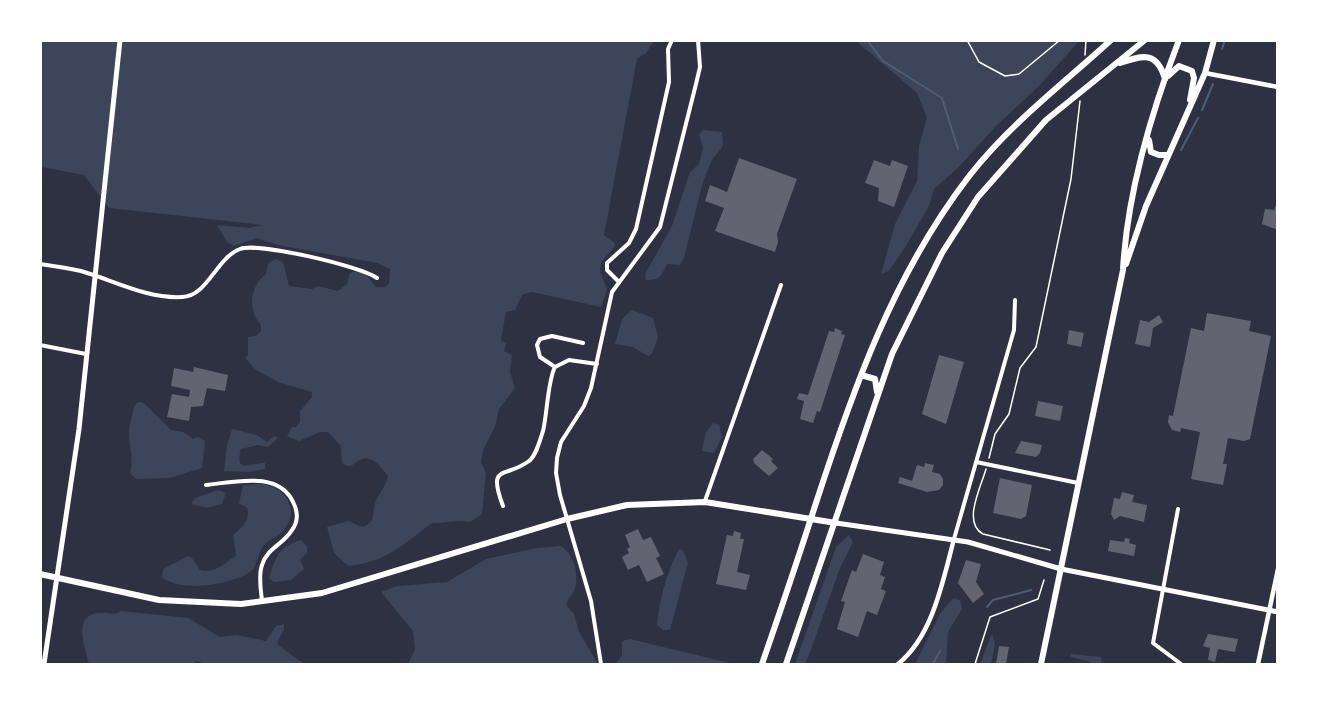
<svg xmlns="http://www.w3.org/2000/svg" width="1318" height="705" viewBox="0 0 1318 705" font-family="'DejaVu Sans',sans-serif">
<style>
.green{fill:#3c4559}
.lines{fill:none;stroke-linecap:round;stroke-linejoin:round}
.stream{stroke:#4f5d75;stroke-width:2}
.building{fill:#626471}
.path{stroke:#fff;stroke-width:1.5}
.minor{stroke:#fff;stroke-width:4}
.tertiary{stroke:#fff;stroke-width:4.5}
.secondary{stroke:#fff;stroke-width:5}
.primary{stroke:#fff;stroke-width:6}
.trunk{stroke:#fff;stroke-width:6}
</style>
<rect width="100%" height="100%" fill="#2d3142"/>
<!-- green -->
<path class="green" d="M634 40 635 43 636 41H654L646 53 637 59 604 235 616 244 601 263 600 272 607 289 601 307 532 292 522 295 515 310 506 312 501 341 506 343 504 351 512 355 510 372 515 388 499 409 495 427 483 450 481 462 486 473 482 514 470 522C457 519 446 524 432 523 402 545 387 562 348 566L334 553 327 527 348 521C353 522 359 528 365 526 376 521 372 510 376 501 380 492 386 486 388 476 381 467 372 454 360 460 355 462 354 466 347 466L342 463 341 446 328 432H320L299 441 287 436 292 427H296L300 422V411L312 397V392L278 382 256 370 245 358 248 355V337L256 336 261 331V325C247 310 250 286 266 274L268 263 276 259 283 262 289 286 312 289 318 286 338 291 347 284 350 273C364 268 368 276 376 287H385L389 283 390 269 377 263 277 245 257 238 234 246 227 242 217 225 250 228 262 225 109 208 84 175 41 167 40 41Z
M856 41H1079L1039 86 995 127 959 167 934 189 929 206 906 246 889 271 881 274 895 224 917 181 919 145 927 118 917 93Z
M703 130 722 132 723 146 712 160 703 182 684 258 680 265 667 264C661 276 661 280 646 280L645 274 672 226 690 172 699 164 703 148 699 135Z
M632 310 653 318 658 337 652 354 648 356 633 347 615 344 622 319Z
M138 402 144 403 171 430 183 432 193 439 198 437 205 441 202 468 170 478 136 479 130 473C135 454 125 438 131 420 134 412 131 408 138 402Z
M713 423 719 425 722 437 714 453 702 451 705 434Z
M232 429 257 435 267 442 274 436 278 438 268 447 258 445 241 449C234 474 250 463 265 463V469L249 472 224 471 227 445Z
M243 485C251 485 259 483 267 485 286 489 298 510 286 527 280 536 272 538 265 544 257 552 258 567 250 572 231 585 179 593 162 577L163 569 188 556 192 558 200 570C215 574 224 563 236 556L233 535C242 527 251 521 247 508L239 503Z
M218 490 226 493 222 504 207 508 191 504 195 498Z
M849 535 853 542 840 568 809 655 805 664H795L836 547Z
M301 540 307 546V553L300 560 304 569 291 580 274 582 269 578C276 556 278 547 301 540Z
M561 546C573 554 580 574 575 588 573 595 568 598 566 605L574 614 579 632 598 664H408L415 649 413 631 381 592 397 586 447 582 486 559 537 548Z
M679 549 683 550 688 563 670 630H663L657 625C659 600 667 572 679 549Z
M953 598 960 600 962 609 948 632 946 664H915L940 614Z
M121 611 188 618 220 637 237 635 266 641 276 626 284 624V629L277 644 304 664H206L196 661 194 664H89C81 636 72 606 115 614Z
M992 633 995 644 991 664H980Z
M630 639 734 664H735H616L622 655V641Z
M1071 654 1101 657 1102 664H1092L1091 662 1071 657Z"/>
<g class="lines">
<!-- stream -->
<path class="stream" d="M867 40 883 61 942 98 958 149
M1222 49 1225 40
M1202 110 1213 84
M1181 150 1198 118
M987 607 993 600 1031 590
M933 664 940 651"/>
</g>
<!-- building -->
<path class="building" d="M739 158 797 179 777 234 778 242 775 252 715 231 724 208 705 201 710 185 727 192Z
M874 160 890 166 892 160 908 166 894 207 878 201 879 188 865 183Z
M1278 200V230L1262 224 1265 209 1274 210Z
M1207 313 1251 321 1249 331 1271 336 1250 439 1244 441 1228 438 1223 464H1227L1223 485 1191 479 1200 432 1181 428 1180 432 1172 430 1168 422 1169 415 1173 416 1191 328 1204 331Z
M1159 315 1163 322 1153 328 1150 347 1135 344 1140 320 1149 322Z
M835 328 842 331 841 334 845 335 820 412 817 411 813 423 800 419 804 401 797 399 799 393 808 395 829 331 834 332Z
M1069 330 1084 333 1081 347 1067 344Z
M939 355 964 362 946 424 922 414Z
M194 367 228 375 225 391 207 388 203 406 191 407 189 421 167 417 172 394 189 397 190 390 171 386 174 368 193 372Z
M1038 401 1063 406 1060 421 1035 416Z
M1021 441 1042 445 1040 453 1036 457 1015 453Z
M762 450 773 459 771 461 778 468 769 476 754 463 753 459Z
M925 463 934 465 932 472 940 474 943 479V485L939 490 927 492 898 483 900 477 912 481 917 465 924 467Z
M1000 478 1032 485 1026 516 1021 519 993 513Z
M1122 492 1134 495 1132 502 1147 505 1144 522 1120 516 1114 520 1111 514 1114 498 1120 499Z
M638 529 643 540 651 537 660 556 656 558 664 574 647 582 639 565 628 570 622 557 629 553 627 549 630 547 625 535Z
M734 531 741 533 740 539H744L737 572 750 575 746 590 716 584 727 535 733 536Z
M1125 538 1130 539 1129 543 1136 545 1134 556 1108 551 1110 540 1124 542Z
M863 554 884 562 880 575 885 577 881 589 886 591 877 615 867 611 858 637 837 629 845 602 841 601 852 570 856 572Z
M966 560 981 564 976 582 984 594 973 603 958 583Z
M1208 634 1238 639 1235 652 1218 649 1215 662 1208 660 1210 648 1203 646Z
M999 646 1009 647 1006 664H996Z"/>
<g class="lines">
<!-- path -->
<path class="path" d="M967 40 979 62 1005 76 1019 74 1060 40
M1085 55 1086 40
M989 458 995 434 1009 414 1020 368 1036 347 1071 179 1080 101
M986 469C981 487 962 523 983 534L1050 550
M975 664 990 617 1038 599 1044 580"/>
<!-- minor -->
<path class="minor" d="M40 264C54 266 68 268 81 271 113 280 147 299 182 297 208 296 216 258 240 249 258 242 360 266 377 278
M618 281 607 270V263L629 243 636 229 669 82 668 49 672 40
M40 345 86 354
M555 367 540 357 537 345 540 339 552 336 583 343
M976 462 1078 483
M206 485C235 482 280 470 294 504 298 513 298 522 292 530 284 544 267 548 262 565 258 576 261 590 262 601
M705 501 781 285
M503 506C487 463 505 479 529 461 536 456 540 440 543 431 547 415 548 379 555 367L569 360 597 364
M1178 509 1153 643 1181 664
M954 539 1014 330 1015 300
M601 664 591 601 560 495 556 473 557 458 561 442 584 406 591 388 612 292 660 227 696 84 700 67 698 40"/>
<!-- tertiary -->
<path class="tertiary" d="M1205 73 1278 87
M898 664C933 636 943 580 954 539
M1258 664 1278 569"/>
<!-- secondary -->
<path class="secondary" d="M836 523 968 542 1061 569 1278 612
M44 664 79 429 120 40"/>
<!-- primary -->
<path class="primary" d="M1168 76 1179 66 1192 71 1194 78 1190 100
M1149 140 1151 152 1159 155H1168
M1126 264 1146 206 1205 73 1214 40
M40 574 159 600 241 604 322 593 567 519 627 505 705 502 836 523
M1041 664 1123 270C1127 193 1151 113 1179 40"/>
<!-- trunk -->
<path class="trunk" d="M1120 63C1143 55 1157 51 1165 79
M861 375 875 379 877 392
M762 664C780 612 798 559 815 506 853 389 894 273 970 175 1011 123 1063 84 1111 40
M786 664 892 354 942 253 978 197 1046 120 1145 40"/>
</g>
<!-- border -->
<rect width="1318" height="705" fill="none" stroke="#ffffff" stroke-width="84"/>
</svg>
